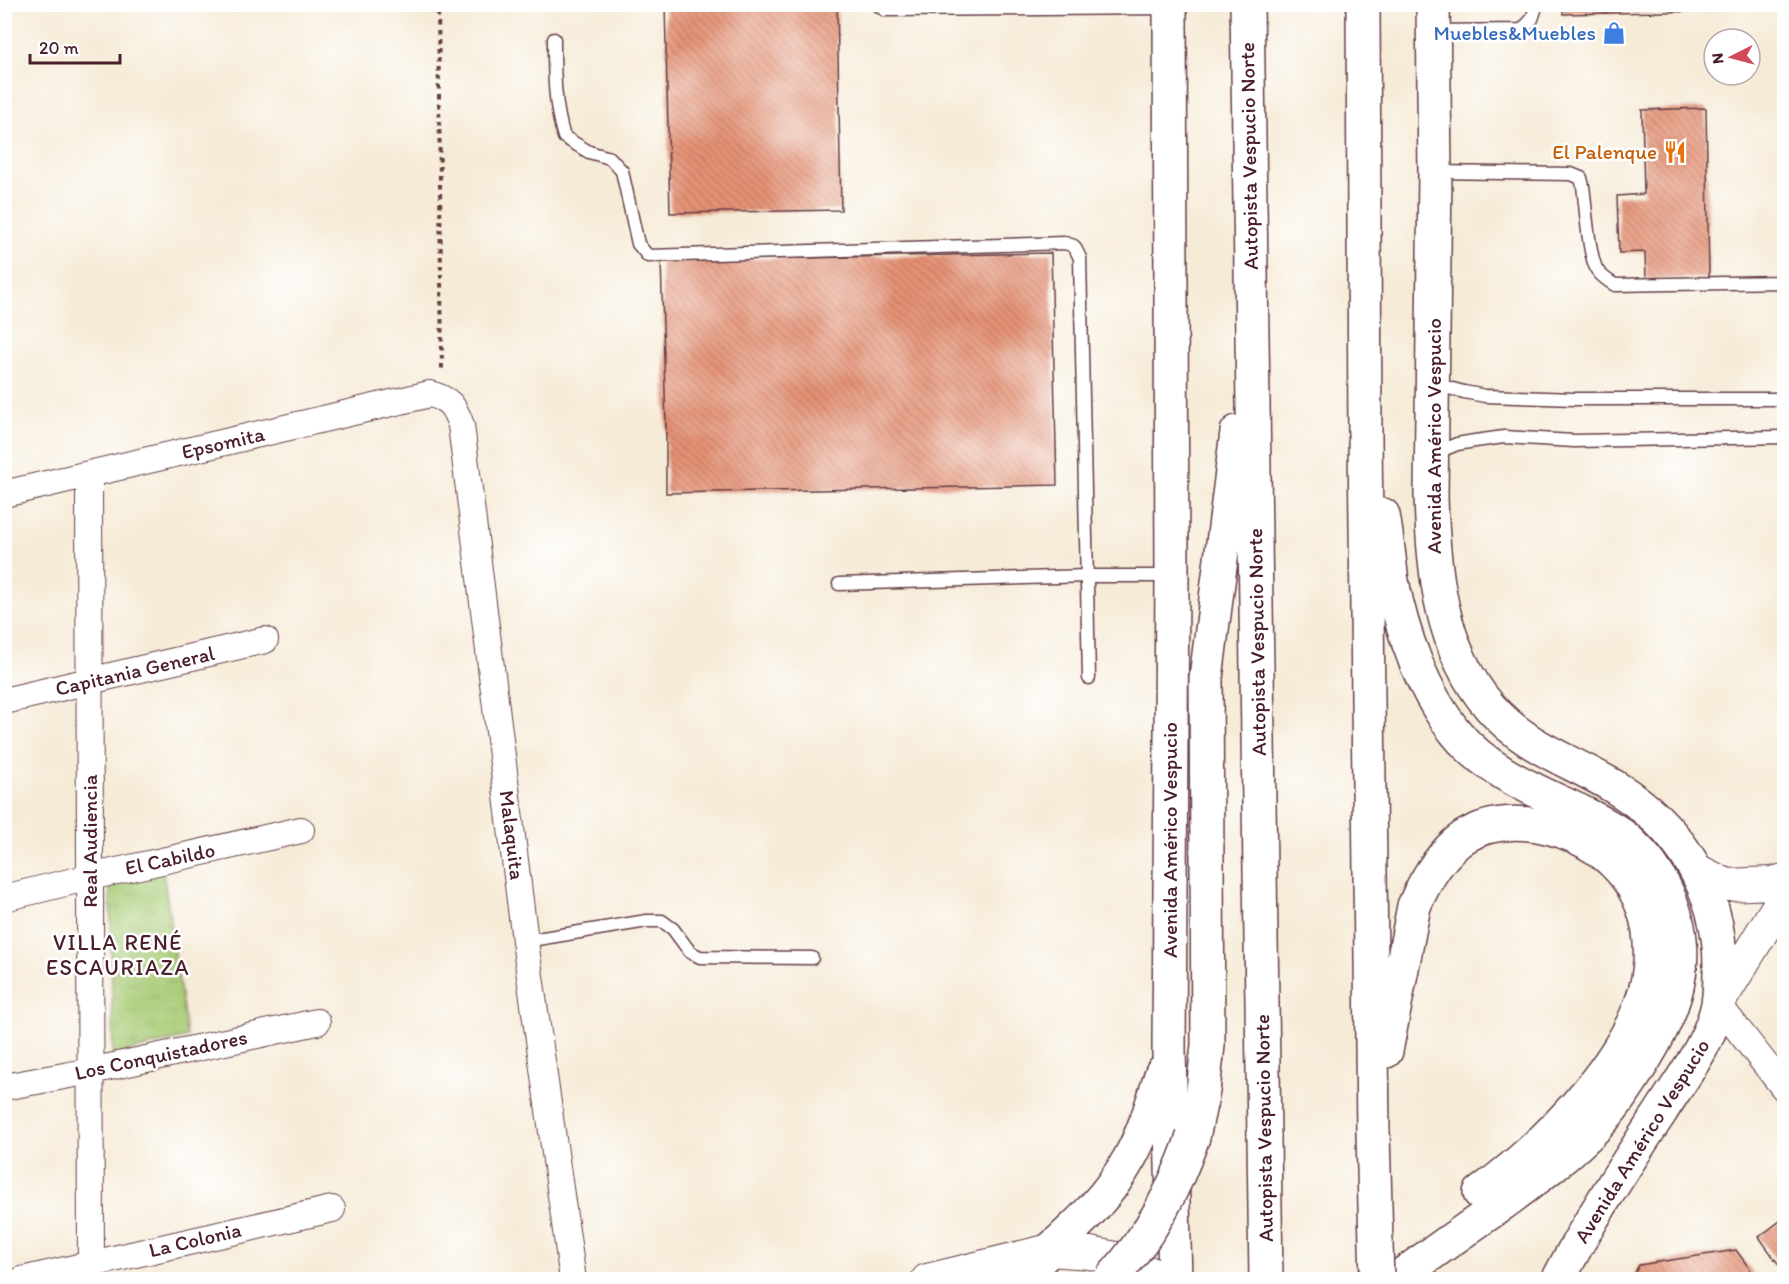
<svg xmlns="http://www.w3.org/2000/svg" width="1789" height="1284" viewBox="0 0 1789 1284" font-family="Itim,sans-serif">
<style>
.park{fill:url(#park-tufts);stroke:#797550;stroke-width:1.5}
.building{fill:url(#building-back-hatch)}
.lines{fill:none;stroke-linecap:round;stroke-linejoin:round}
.service-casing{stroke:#643e45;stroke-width:15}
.minor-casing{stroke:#643e45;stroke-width:28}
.tertiary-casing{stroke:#643e45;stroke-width:34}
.secondary-casing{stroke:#643e45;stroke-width:36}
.primary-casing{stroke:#643e45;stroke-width:36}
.motorway-casing{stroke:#643e45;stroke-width:36}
.path{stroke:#643e45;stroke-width:4;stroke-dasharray:4.5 4.5;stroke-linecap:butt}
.service{stroke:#fff;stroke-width:12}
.minor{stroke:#fff;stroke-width:26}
.tertiary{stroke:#fff;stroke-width:32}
.secondary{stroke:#fff;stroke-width:33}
.primary{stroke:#fff;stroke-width:33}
.motorway{stroke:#fff;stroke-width:33}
.motorway-bridge-casing{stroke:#643e45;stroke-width:36;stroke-linecap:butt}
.motorway-bridge{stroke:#fff;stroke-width:33}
.labels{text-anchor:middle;stroke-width:5;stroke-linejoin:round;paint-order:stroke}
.shop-label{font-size:21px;fill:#366cbe;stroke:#fff;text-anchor:end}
.food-label{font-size:21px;fill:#c56008;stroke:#fff;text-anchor:end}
.street-label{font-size:21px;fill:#4a1f2b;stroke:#fff}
.neighbourhood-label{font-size:22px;letter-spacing:1.5px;fill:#4a1f2b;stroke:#fff}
</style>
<defs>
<pattern id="park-tufts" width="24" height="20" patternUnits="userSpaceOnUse" patternTransform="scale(1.5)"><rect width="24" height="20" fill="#a8cb74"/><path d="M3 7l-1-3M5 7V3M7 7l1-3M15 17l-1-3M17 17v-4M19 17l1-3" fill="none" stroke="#92ae65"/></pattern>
<pattern id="building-back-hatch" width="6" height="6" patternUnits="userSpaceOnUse" patternTransform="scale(1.5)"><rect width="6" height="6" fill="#e59275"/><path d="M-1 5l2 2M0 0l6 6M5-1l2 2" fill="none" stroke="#bc7760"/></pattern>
</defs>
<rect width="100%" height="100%" fill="#fff"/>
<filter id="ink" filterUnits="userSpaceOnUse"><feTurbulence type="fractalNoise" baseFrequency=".0167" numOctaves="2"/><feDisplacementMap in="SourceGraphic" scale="12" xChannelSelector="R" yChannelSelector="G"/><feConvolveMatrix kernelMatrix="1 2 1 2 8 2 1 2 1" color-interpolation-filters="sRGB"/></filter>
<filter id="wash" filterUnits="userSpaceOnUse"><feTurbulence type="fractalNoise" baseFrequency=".008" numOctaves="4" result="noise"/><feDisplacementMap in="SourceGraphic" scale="24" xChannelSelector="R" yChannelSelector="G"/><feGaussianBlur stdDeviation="1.35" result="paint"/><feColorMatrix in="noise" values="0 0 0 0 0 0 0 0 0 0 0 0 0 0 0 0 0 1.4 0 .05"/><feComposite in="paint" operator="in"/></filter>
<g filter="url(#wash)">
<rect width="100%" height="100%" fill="#f6ebd7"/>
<!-- park -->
<path class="park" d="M163 871 187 1037 113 1055 110 882Z"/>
<g id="blocks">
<!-- building -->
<path class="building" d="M665 4H837L841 210 670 213Z
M1563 4H1713V11L1563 14Z
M1706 108 1709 278 1646 279 1645 252 1619 253 1617 196 1644 194 1642 110Z
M1051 253 1057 485 666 493V425L661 261Z
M1784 1218V1272L1759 1237Z
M1736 1250 1758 1280H1631L1639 1265Z"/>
</g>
</g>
<g filter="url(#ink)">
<use href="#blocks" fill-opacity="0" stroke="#643e45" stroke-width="1.5"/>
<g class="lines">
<!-- service casing -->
<g class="service-casing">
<path id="service" d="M876 4 885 10 1170 8
M1435 31 1522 30 1532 19 1537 4
M554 39C554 73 554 105 564 137L589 152 610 158 622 171 638 244 648 256 1065 243 1074 246 1080 258 1089 678
M1436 172 1571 174 1581 178 1583 186C1586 207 1588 254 1597 270 1602 277 1608 281 1615 285L1784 282
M1433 384 1464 392 1485 396 1574 399H1784
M1433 454 1457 444 1475 441 1504 437 1574 441 1784 437
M839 584 1087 576H1170
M525 941 647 921H662L673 929 690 952 700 957 812 958"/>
</g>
<!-- minor casing -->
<g class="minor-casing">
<path id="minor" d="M89 475 91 1280
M4 494 430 394C450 399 454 406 461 425L525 941 573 1280
M4 701 265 640
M4 898 90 877 301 830
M1718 1004 1784 1088
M4 1087 91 1071 317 1022
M22 1280 332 1209"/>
</g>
<!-- tertiary casing -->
<g class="tertiary-casing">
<path id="tertiary" d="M1697 870 1727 885 1772 883 1784 880
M1718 1004 1784 896
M927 1280 1050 1250 1090 1253 1125 1260 1150 1273 1156 1280"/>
</g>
<!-- secondary casing -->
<g class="secondary-casing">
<path id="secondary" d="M1170 4 1172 576 1169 1050 1175 1280
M1433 4 1435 172 1431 496C1433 569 1440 649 1490 707 1527 749 1568 759 1613 786 1679 825 1720 890 1720 966 1720 979 1720 992 1718 1004 1710 1044 1681 1079 1660 1113 1624 1167 1588 1222 1558 1280
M1050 1250C1080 1223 1109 1195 1129 1159 1144 1133 1153 1101 1162 1072"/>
</g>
<!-- primary casing -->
<g class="primary-casing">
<path id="primary" d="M1018 1280 1050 1250"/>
</g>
<!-- motorway casing -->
<g class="motorway-casing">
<path id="motorway" d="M1247 4 1264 1137
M1363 4 1365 438 1373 1132
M1383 515C1387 537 1389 559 1392 581 1402 633 1423 693 1457 734 1487 771 1535 790 1577 810 1597 820 1617 829 1633 845 1659 869 1676 904 1680 939 1684 978 1672 1011 1653 1045 1637 1073 1620 1101 1598 1125 1566 1158 1528 1185 1491 1212 1459 1234 1427 1257 1395 1280
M1386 1051 1414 906C1425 880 1440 854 1464 837 1486 823 1512 821 1538 825 1607 838 1655 890 1650 962 1645 1048 1546 1144 1480 1193
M1193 1137 1203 1091 1208 1045 1206 678 1237 432"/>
</g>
<!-- path -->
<path class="path" d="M438 4 442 369"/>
<!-- service -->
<use href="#service" class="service"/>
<!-- minor -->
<use href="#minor" class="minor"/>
<!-- tertiary -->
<use href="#tertiary" class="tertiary"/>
<!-- secondary -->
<use href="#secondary" class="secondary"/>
<!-- primary -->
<use href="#primary" class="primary"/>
<!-- motorway -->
<use href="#motorway" class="motorway"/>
<!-- motorway-bridge casing -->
<g class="motorway-bridge-casing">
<path id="motorway-bridge" d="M1373 1132 1377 1280
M1264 1137 1266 1280
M1110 1280C1151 1235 1173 1193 1193 1137"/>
</g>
<!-- motorway-bridge -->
<use href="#motorway-bridge" class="motorway-bridge"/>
</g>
</g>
<!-- icons -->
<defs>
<g id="shop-bare" transform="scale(1.8)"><path d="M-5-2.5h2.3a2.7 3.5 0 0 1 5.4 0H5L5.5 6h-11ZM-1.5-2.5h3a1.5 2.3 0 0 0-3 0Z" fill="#3f7fe0" stroke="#fff" stroke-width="2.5" paint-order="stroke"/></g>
<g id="restaurant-bare" transform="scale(1.8)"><path d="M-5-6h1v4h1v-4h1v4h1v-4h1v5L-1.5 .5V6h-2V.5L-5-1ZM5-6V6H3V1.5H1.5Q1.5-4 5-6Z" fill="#e8710a" stroke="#fff" stroke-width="2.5" paint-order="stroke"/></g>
</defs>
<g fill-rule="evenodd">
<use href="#shop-bare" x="1614" y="33"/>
<use href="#restaurant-bare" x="1675" y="152"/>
</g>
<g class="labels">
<!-- shop labels -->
<g class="shop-label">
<text x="1596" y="40">Muebles&amp;Muebles</text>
</g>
<!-- food labels -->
<g class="food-label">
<text x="1657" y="159">El Palenque</text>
</g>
<!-- street labels -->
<g class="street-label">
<text transform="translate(1249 156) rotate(-91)" y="7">Autopista Vespucio Norte</text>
<text transform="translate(1434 436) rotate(-90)" y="7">Avenida Américo Vespucio</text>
<text transform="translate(223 443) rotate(-13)" y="7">Epsomita</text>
<text transform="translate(1257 642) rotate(-91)" y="7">Autopista Vespucio Norte</text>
<text transform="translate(135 671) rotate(-13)" y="7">Capitania General</text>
<text transform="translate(512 835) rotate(83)" y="7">Malaquita</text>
<text transform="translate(1170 840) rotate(-90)" y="7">Avenida Américo Vespucio</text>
<text transform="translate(90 841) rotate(-90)" y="7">Real Audiencia</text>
<text transform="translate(170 859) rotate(-12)" y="7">El Cabildo</text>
<text transform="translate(161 1055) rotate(-12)" y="7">Los Conquistadores</text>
<text transform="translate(1264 1128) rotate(-91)" y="7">Autopista Vespucio Norte</text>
<text transform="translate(1642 1141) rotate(-58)" y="7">Avenida Américo Vespucio</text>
<text transform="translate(195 1240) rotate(-13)" y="7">La Colonia</text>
</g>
<!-- neighbourhood labels -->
<g class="neighbourhood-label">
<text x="118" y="950">VILLA RENÉ<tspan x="118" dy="25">ESCAURIAZA</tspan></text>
</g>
</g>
<!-- margin -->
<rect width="1789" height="1284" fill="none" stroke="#fff" stroke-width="24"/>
<!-- north arrow -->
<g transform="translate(1732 57) rotate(264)"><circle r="28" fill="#ffffff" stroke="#b7a5aa" stroke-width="1.5"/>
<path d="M0-4.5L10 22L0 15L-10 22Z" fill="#d1495b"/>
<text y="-9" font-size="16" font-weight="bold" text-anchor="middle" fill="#4a1f2b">N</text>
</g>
<!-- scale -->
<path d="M30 54v9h90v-9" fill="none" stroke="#4a1f2b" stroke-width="3"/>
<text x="39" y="54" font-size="18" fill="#4a1f2b" stroke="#ffffff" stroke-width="4.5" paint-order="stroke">20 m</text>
</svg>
